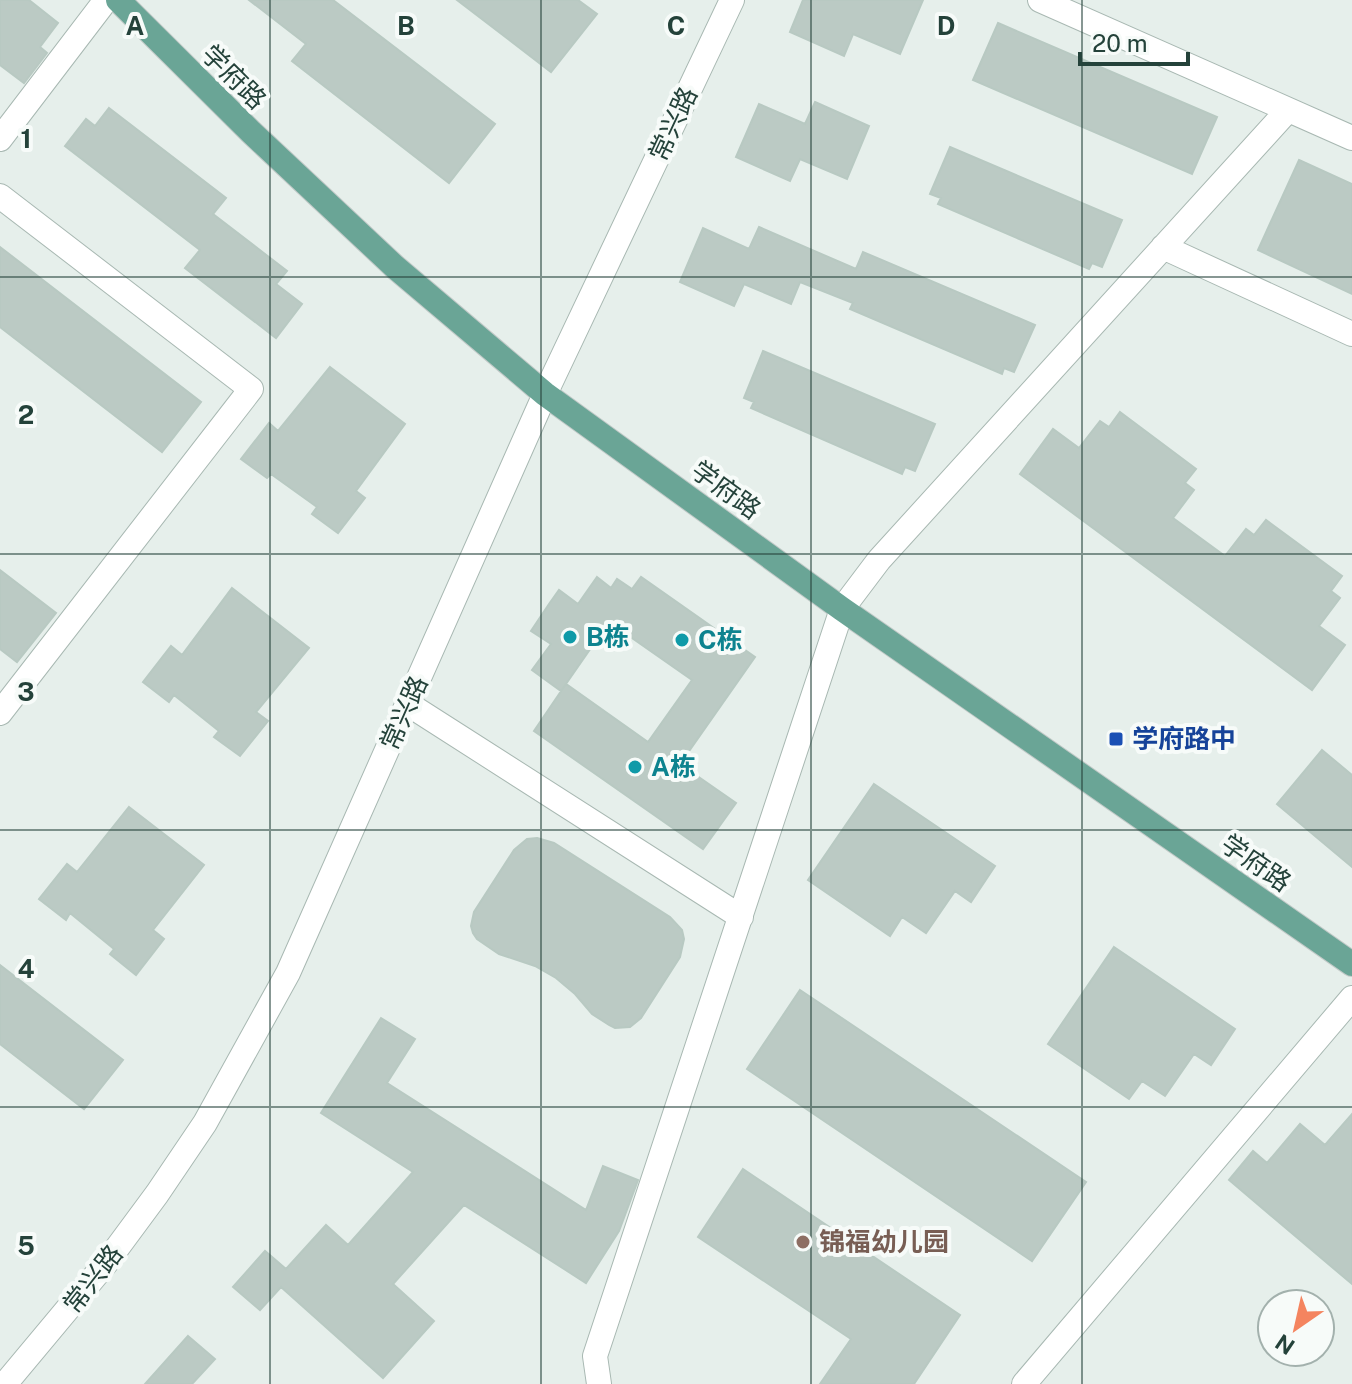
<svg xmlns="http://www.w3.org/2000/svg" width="1352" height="1384" viewBox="0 0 1352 1384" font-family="'Public Sans','Noto Sans SC',sans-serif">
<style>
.building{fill:#bbcac4;stroke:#b8c9c2;stroke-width:2}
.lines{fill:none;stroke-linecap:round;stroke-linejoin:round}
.minor-casing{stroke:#a8b8b2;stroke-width:26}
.major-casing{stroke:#c2cac8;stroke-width:26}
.minor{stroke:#fff;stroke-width:24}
.major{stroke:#6aa596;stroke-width:24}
.grid{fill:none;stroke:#24423a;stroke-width:2;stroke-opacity:0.55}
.culture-dot{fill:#0f9aa8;stroke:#f7fbf9;stroke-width:3}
.transit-dot{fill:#1a4fb4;stroke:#f7fbf9;stroke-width:3}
.education-dot{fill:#8d6e63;stroke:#f7fbf9;stroke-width:3}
.labels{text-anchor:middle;stroke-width:8;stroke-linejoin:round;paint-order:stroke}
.street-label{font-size:26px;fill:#24423a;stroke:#f7fbf9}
.culture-label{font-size:26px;font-weight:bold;fill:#0d838f;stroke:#f7fbf9;text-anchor:start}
.transit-label{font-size:26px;font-weight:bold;fill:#164399;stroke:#f7fbf9;text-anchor:start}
.education-label{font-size:26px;font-weight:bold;fill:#785e54;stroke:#f7fbf9;text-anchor:start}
.grid-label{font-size:26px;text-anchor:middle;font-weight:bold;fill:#24423a;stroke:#f7fbf9;stroke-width:8;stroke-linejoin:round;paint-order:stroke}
</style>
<rect width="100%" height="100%" fill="#e6efeb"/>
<!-- building -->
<path class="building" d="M0 0H29L58 23 40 47 47 53 24 83 0 65Z
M249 0H333L495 124 449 183 292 61 306 44Z
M457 0H578L597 14 551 72Z
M803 0H923L900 54 853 34 844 56 790 32Z
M998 23 1217 117 1192 174 973 80Z
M815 102 869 126 847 179 800 159 790 181 736 157 759 104 805 124Z
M109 108 226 198 213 214 287 271 276 284 302 304 276 338 185 268 200 250 65 146 86 119 95 126Z
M950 147 1122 220 1102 267 1092 263 1089 269 938 204 941 198 930 194Z
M1299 160 1352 184V294L1258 250Z
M759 227 856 269 863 252 1035 325 1014 372 1004 368 1002 374 850 309 853 303 800 282 791 304 744 284 734 306 680 282 703 228 749 249Z
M0 247 201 402 162 452 0 327Z
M763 351 935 424 915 471 905 467 902 474 751 408 754 402 744 398Z
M330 367 405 424 356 491 365 498 338 533 312 514 317 507 271 474 267 478 241 459 269 423 278 431Z
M1120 412 1196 469 1185 483 1194 490 1173 518 1225 556 1246 529 1254 535 1266 520 1342 576 1331 591 1340 598 1319 626 1345 645 1312 690 1020 474 1053 429 1079 448 1100 421 1109 427Z
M0 570 56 613 17 662 0 649Z
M597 577 611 588 617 579 632 589 641 577 755 657 680 764 736 803 703 849 534 731 566 684 648 742 692 680 609 622 561 691 532 670 551 644 531 631 549 604 559 590 578 604Z
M232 588 309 648 256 712 268 721 240 756 214 737 219 731 174 695 169 702 143 682 171 646 182 655Z
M1322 750 1352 775V867L1277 804Z
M874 784 995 866 971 902 955 891 926 933 902 917 890 936 808 880Z
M129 807 204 865 153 930 164 939 136 975 110 954 114 949 70 913 66 920 39 899 67 864 77 872Z
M537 838 554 843 670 917 682 930 684 939 680 957 641 1018 630 1027 615 1028 609 1025 592 1014 575 994 556 978 535 966 499 954 477 939 473 933 471 926 474 912 514 850 527 839Z
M1114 947 1235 1029 1211 1065 1194 1054 1165 1096 1142 1081 1129 1099 1048 1044Z
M0 965 123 1060 84 1109 0 1044Z
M800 990 1086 1182 1032 1261 747 1069Z
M381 1018 415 1039 387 1083 586 1210 603 1166 638 1180 619 1231 586 1283 464 1205 393 1284 434 1321 383 1378 281 1287 260 1310 233 1287 265 1251 286 1269 326 1225 348 1245 413 1172 321 1113Z
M1352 1114V1284L1229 1180 1253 1151 1267 1163 1300 1124 1325 1145Z
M743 1169 960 1315 914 1384H820L851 1339 698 1237Z
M188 1336 215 1359 192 1384H145Z"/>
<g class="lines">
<!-- minor casing -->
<g class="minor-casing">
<path id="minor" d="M1040 0 1352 138
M0 139 106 0
M0 196 251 389 0 713
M1163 247 1352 334
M408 704 741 917
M5 1384 106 1263 157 1194 205 1123 288 973 545 394 732 0
M599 1384 595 1356 842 609 879 560 1288 110
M1024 1384 1352 998"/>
</g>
<!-- major casing -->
<g class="major-casing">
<path id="major" d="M118 0 251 132 395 267 545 394 842 609 1352 964"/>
</g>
<!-- minor -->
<use href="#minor" class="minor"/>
<!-- major -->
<use href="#major" class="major"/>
</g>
<!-- grid -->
<path class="grid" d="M270 0V1384M541 0V1384M811 0V1384M1082 0V1384M0 277H1352M0 554H1352M0 830H1352M0 1107H1352"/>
<!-- markers -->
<g class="culture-dot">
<circle cx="570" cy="637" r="8"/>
<circle cx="682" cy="640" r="8"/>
<circle cx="635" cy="767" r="8"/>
</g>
<rect class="transit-dot" x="1108" y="731" width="16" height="16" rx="4"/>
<circle class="education-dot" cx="803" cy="1242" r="8"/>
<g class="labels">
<!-- street labels -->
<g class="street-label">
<text transform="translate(234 77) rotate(45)" y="9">学府路</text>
<text transform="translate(673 124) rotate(-65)" y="9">常兴路</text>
<text transform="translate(726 490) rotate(36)" y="9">学府路</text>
<text transform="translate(404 713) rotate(-66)" y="9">常兴路</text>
<text transform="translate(1256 863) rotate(35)" y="9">学府路</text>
<text transform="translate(93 1279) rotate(-52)" y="9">常兴路</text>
</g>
<!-- culture labels -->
<g class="culture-label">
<text x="586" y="646">B栋</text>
<text x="698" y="649">C栋</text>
<text x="651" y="776">A栋</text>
</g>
<!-- transit labels -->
<g class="transit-label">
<text x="1132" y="748">学府路中</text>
</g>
<!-- education labels -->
<g class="education-label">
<text x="819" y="1251">锦福幼儿园</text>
</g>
</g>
<g class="grid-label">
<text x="135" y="35">A</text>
<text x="406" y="35">B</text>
<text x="676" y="35">C</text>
<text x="946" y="35">D</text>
<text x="26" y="148">1</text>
<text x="26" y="424">2</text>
<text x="26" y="701">3</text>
<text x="26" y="978">4</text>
<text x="26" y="1255">5</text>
</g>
<!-- north arrow -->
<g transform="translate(1296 1328) rotate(214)"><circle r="38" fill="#f7fbf9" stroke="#a3b1ad" stroke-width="2"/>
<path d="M0-6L14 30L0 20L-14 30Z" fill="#f4845f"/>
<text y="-12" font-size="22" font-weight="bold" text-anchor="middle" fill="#24423a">N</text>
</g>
<!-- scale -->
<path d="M1080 52v12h108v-12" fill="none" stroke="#24423a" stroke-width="4"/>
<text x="1092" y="52" font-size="24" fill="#24423a" stroke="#f7fbf9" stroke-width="6" paint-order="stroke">20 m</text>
</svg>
